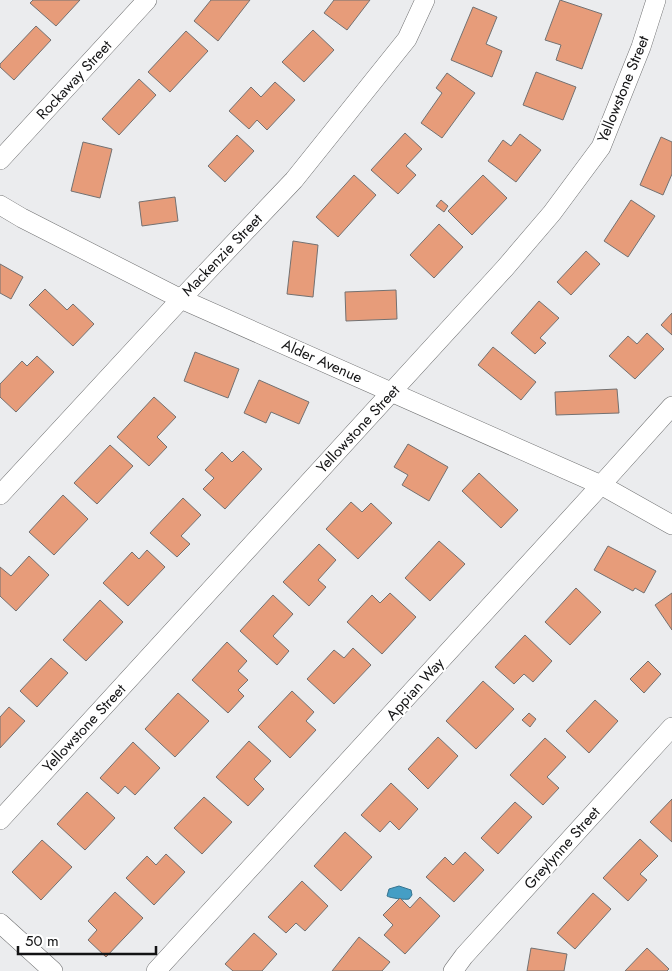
<svg xmlns="http://www.w3.org/2000/svg" width="672" height="971" viewBox="0 0 672 971" font-family="Jost,sans-serif">
<style>
.water{fill:#459ec5;stroke:#367490}
.building{fill:#e79c7a;stroke:#737171}
.lines{fill:none;stroke-linecap:round;stroke-linejoin:round}
.minor-casing{stroke:#707172;stroke-width:20}
.minor{stroke:#fff;stroke-width:19}
.labels{text-anchor:middle;stroke-width:4;stroke-linejoin:round;paint-order:stroke}
.street-label{font-size:15px;fill:#131314;stroke:#fff}
</style>
<rect width="100%" height="100%" fill="#ebecee"/>
<!-- water -->
<path class="water" d="M399 886 411 890 412 895 409 899C405 900 390 898 387 896L389 889Z"/>
<!-- building -->
<path class="building" d="M33 0H80L56 26 30 3Z
M211 0H250L218 41 194 21Z
M334 0H370L347 30 324 13Z
M560 0 602 14 582 69 556 60 561 45 545 40Z
M473 7 497 17 486 44 502 51 492 77 451 60Z
M36 26 51 40 14 80 0 67V64Z
M313 30 334 50 304 82 282 62Z
M186 31 208 51 170 92 148 72Z
M536 72 576 87 563 120 523 105Z
M447 73 475 93 442 138 421 123 442 93 436 88Z
M139 79 156 95 119 135 102 119Z
M275 82 295 100 267 130 257 120 249 129 229 111 251 87 261 97Z
M405 133 422 149 406 166 416 175 398 194 371 170Z
M520 134 541 150 516 182 488 161 503 140 511 146Z
M237 135 254 151 225 182 208 166Z
M661 137 672 142V174L663 195 640 185Z
M83 142 112 149 100 198 71 191Z
M354 175 376 195 338 237 316 217Z
M483 175 507 198 472 235 448 211Z
M175 197 178 221 142 226 139 202Z
M441 200 448 206 444 212 436 206Z
M631 200 655 216 628 257 604 241Z
M439 224 463 247 434 278 410 255Z
M293 241 318 245 313 297 287 294Z
M586 251 600 264 571 295 557 282Z
M0 264 23 277 11 299 0 293Z
M45 289 67 310 73 304 94 324 73 346 29 305Z
M396 290 397 319 346 321 345 292Z
M539 301 559 318 540 338 546 343 535 354 511 333Z
M672 313V335L661 325Z
M647 333 664 349 635 379 609 356 628 336 637 344Z
M493 347 536 382 521 400 478 365Z
M195 352 239 369 228 398 184 381Z
M37 356 54 372 16 412 0 397V384L22 361 27 366Z
M259 380 309 402 299 424 271 412 266 423 244 413Z
M617 389 619 413 556 415 555 392Z
M154 397 176 417 157 437 167 447 149 466 117 437Z
M408 444 448 467 429 501 402 485 408 475 394 467Z
M110 445 133 466 97 504 74 483Z
M243 451 262 469 225 509 203 489 214 478 205 470 222 452 232 462Z
M479 473 518 510 501 528 462 491Z
M63 495 88 519 54 555 29 532Z
M183 498 201 515 181 536 190 544 177 557 150 533Z
M351 502 362 512 371 503 392 523 358 559 326 529Z
M439 541 465 564 430 601 405 578Z
M319 544 336 560 318 580 326 587 309 606 283 582Z
M608 546 656 571 644 593 635 588 633 591 594 570Z
M147 550 165 567 128 606 103 583 132 552 139 559Z
M29 556 49 575 16 611 0 596V567L11 576Z
M576 588 601 612 570 645 545 622Z
M390 593 416 617 382 654 347 622 372 595 380 603Z
M672 593V630L655 605Z
M273 595 293 614 273 636 289 651 277 665 240 631Z
M100 600 123 622 86 661 63 640Z
M525 635 552 661 533 682 524 674 514 684 495 667Z
M227 642 247 661 238 671 248 680 238 690 244 696 228 713 192 680Z
M353 648 371 665 334 704 307 679 334 650 344 658Z
M51 658 68 673 37 707 20 691Z
M648 661 661 674 644 693 630 679Z
M483 681 514 709 476 749 446 721Z
M292 691 314 712 306 721 316 730 290 758 258 727Z
M178 693 209 721 175 757 145 729Z
M595 700 618 721 589 753 566 731Z
M9 707 25 721 0 748V717Z
M529 713 536 719 530 727 522 720Z
M438 737 458 756 428 789 408 769Z
M545 738 566 757 547 777 559 788 543 805 510 775Z
M249 741 271 761 254 779 264 789 248 806 216 777Z
M133 742 160 768 135 795 125 786 118 794 100 778Z
M391 783 418 809 399 830 390 821 380 832 361 815Z
M87 792 115 818 85 850 57 824Z
M204 797 232 822 202 854 174 828Z
M672 799V842L650 822Z
M515 802 532 817 498 854 481 838Z
M345 832 372 857 341 891 314 866Z
M640 839 658 856 640 874 647 880 628 901 603 878Z
M42 840 72 867 41 900 12 872Z
M465 852 484 870 454 902 426 877 445 857 453 865Z
M166 854 185 872 154 905 126 878 147 856 156 865Z
M302 881 328 906 305 931 296 923 286 933 268 917Z
M115 892 143 918 106 957 88 940 97 930 88 921Z
M593 893 611 909 575 949 557 933Z
M420 897 440 916 405 954 384 935 393 925 383 915 400 898 410 908Z
M254 933 277 954 262 971H233L225 964Z
M359 937 390 962 382 971H332Z
M531 948 567 954 564 971H527Z
M647 948 669 969 667 971H625Z"/>
<g class="lines">
<!-- minor casing -->
<g class="minor-casing">
<path id="minor" d="M0 160 147 0
M0 205 22 218 181 299 601 485 672 525
M0 495 181 299 294 180 407 39 425 0
M0 820 505 268 552 213 601 147 641 47 656 0
M0 923 53 971
M156 971 601 485 672 406
M453 971 464 956 672 727"/>
</g>
<!-- minor -->
<use href="#minor" class="minor"/>
</g>
<g class="labels">
<!-- street labels -->
<g class="street-label">
<text transform="translate(74 80) rotate(-47)" y="5">Rockaway Street</text>
<text transform="translate(623 89) rotate(-68)" y="5">Yellowstone Street</text>
<text transform="translate(222 255) rotate(-46)" y="5">Mackenzie Street</text>
<text transform="translate(322 361) rotate(24)" y="5">Alder Avenue</text>
<text transform="translate(358 429) rotate(-47)" y="5">Yellowstone Street</text>
<text transform="translate(415 689) rotate(-48)" y="5">Appian Way</text>
<text transform="translate(84 728) rotate(-47)" y="5">Yellowstone Street</text>
<text transform="translate(562 848) rotate(-48)" y="5">Greylynne Street</text>
</g>
</g>
<!-- scale -->
<path d="M18 946v8h138v-8" fill="none" stroke="#131314" stroke-width="2.5"/>
<text x="25" y="946" font-size="15" fill="#131314" stroke="#ffffff" stroke-width="4" paint-order="stroke">50 m</text>
</svg>
